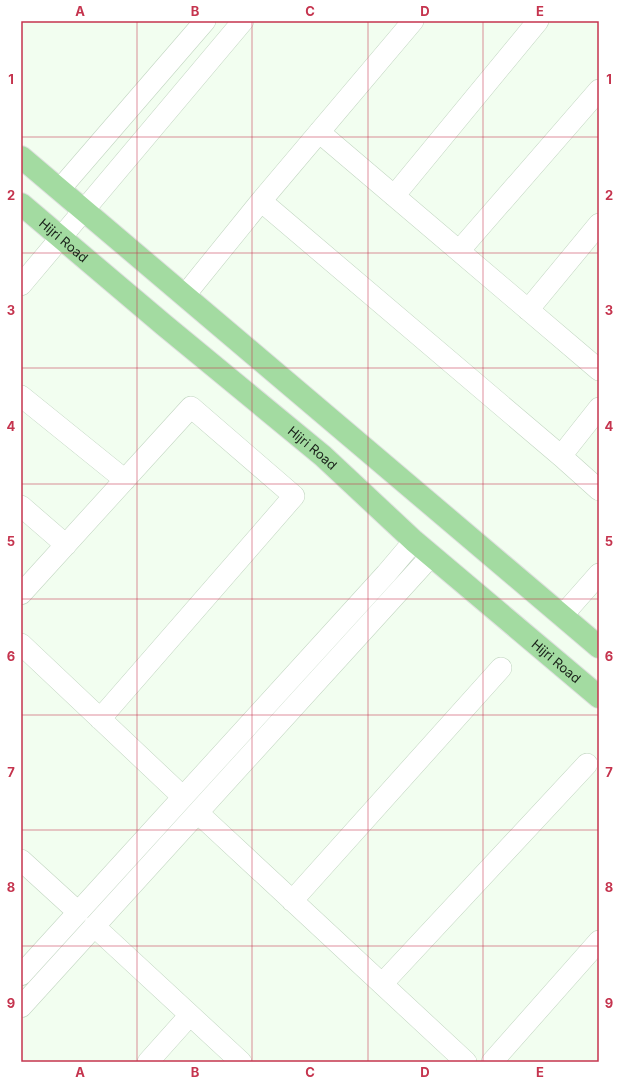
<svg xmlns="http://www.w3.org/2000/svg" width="620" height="1083" viewBox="0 0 620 1083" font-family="Inter,sans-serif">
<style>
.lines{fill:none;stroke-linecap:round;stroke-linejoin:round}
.minor-casing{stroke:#c1d5c0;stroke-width:22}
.major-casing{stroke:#dfe0df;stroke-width:24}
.minor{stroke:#fff;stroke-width:21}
.major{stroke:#a3dba1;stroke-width:22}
.grid{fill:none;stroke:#c5344e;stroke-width:1;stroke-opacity:0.55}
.labels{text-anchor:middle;stroke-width:3;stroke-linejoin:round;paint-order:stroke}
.street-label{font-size:13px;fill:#1a221a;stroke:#fff}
.neatline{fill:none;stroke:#c5344e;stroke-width:1.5}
.grid-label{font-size:13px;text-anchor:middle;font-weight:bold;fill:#c5344e}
</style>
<rect width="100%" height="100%" fill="#f2fef0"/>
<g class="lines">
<!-- minor casing -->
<g class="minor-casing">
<path id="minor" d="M319 132 599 370
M60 189 205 21
M394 196 538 21
M261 201 561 456 599 490
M459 251 599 90
M21 285 243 21
M185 295 261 201 413 21
M528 310 599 224
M21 396 125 480
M561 456 599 408
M21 506 66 545
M21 594 191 407 294 496 100 719
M562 616 599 574
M21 644 183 797
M198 813 466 1062
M21 860 78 912
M292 901 501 668
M94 926 241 1062
M21 975 386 574 414 541
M382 984 587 764
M21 1007 431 556
M148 1062 190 1015
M492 1062 599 941"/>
</g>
<!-- major casing -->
<g class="major-casing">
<g id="major">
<path d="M21 157 599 647"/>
<path id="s1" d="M21 204 164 325 323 456 414 541 599 697"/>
</g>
</g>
<!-- minor -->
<use href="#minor" class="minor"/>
<!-- major -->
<use href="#major" class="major"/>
</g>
<!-- grid -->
<path class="grid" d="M137 21V1062M252 21V1062M368 21V1062M483 21V1062M21 137H599M21 253H599M21 368H599M21 484H599M21 599H599M21 715H599M21 830H599M21 946H599"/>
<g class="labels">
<!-- street labels -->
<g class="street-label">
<text dy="5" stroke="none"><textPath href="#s1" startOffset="56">Hijri Road</textPath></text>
<text dy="5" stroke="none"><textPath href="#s1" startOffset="380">Hijri Road</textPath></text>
<text dy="5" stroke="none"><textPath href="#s1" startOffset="704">Hijri Road</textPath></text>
</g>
</g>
<!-- border -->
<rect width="620" height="1083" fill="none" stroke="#ffffff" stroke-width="44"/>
<rect x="22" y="22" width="576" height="1039" class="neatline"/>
<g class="grid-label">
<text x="80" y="16">A</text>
<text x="195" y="16">B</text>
<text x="310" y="16">C</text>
<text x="425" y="16">D</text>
<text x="540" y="16">E</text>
<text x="11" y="84">1</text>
<text x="609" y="84">1</text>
<text x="11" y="200">2</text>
<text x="609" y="200">2</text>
<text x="11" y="315">3</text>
<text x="609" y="315">3</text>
<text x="11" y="431">4</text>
<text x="609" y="431">4</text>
<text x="11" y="546">5</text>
<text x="609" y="546">5</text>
<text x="11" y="661">6</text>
<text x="609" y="661">6</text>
<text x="11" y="777">7</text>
<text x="609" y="777">7</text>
<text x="11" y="892">8</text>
<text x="609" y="892">8</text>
<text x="11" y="1008">9</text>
<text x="609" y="1008">9</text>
<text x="80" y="1077">A</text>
<text x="195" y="1077">B</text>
<text x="310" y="1077">C</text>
<text x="425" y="1077">D</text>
<text x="540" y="1077">E</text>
</g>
</svg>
